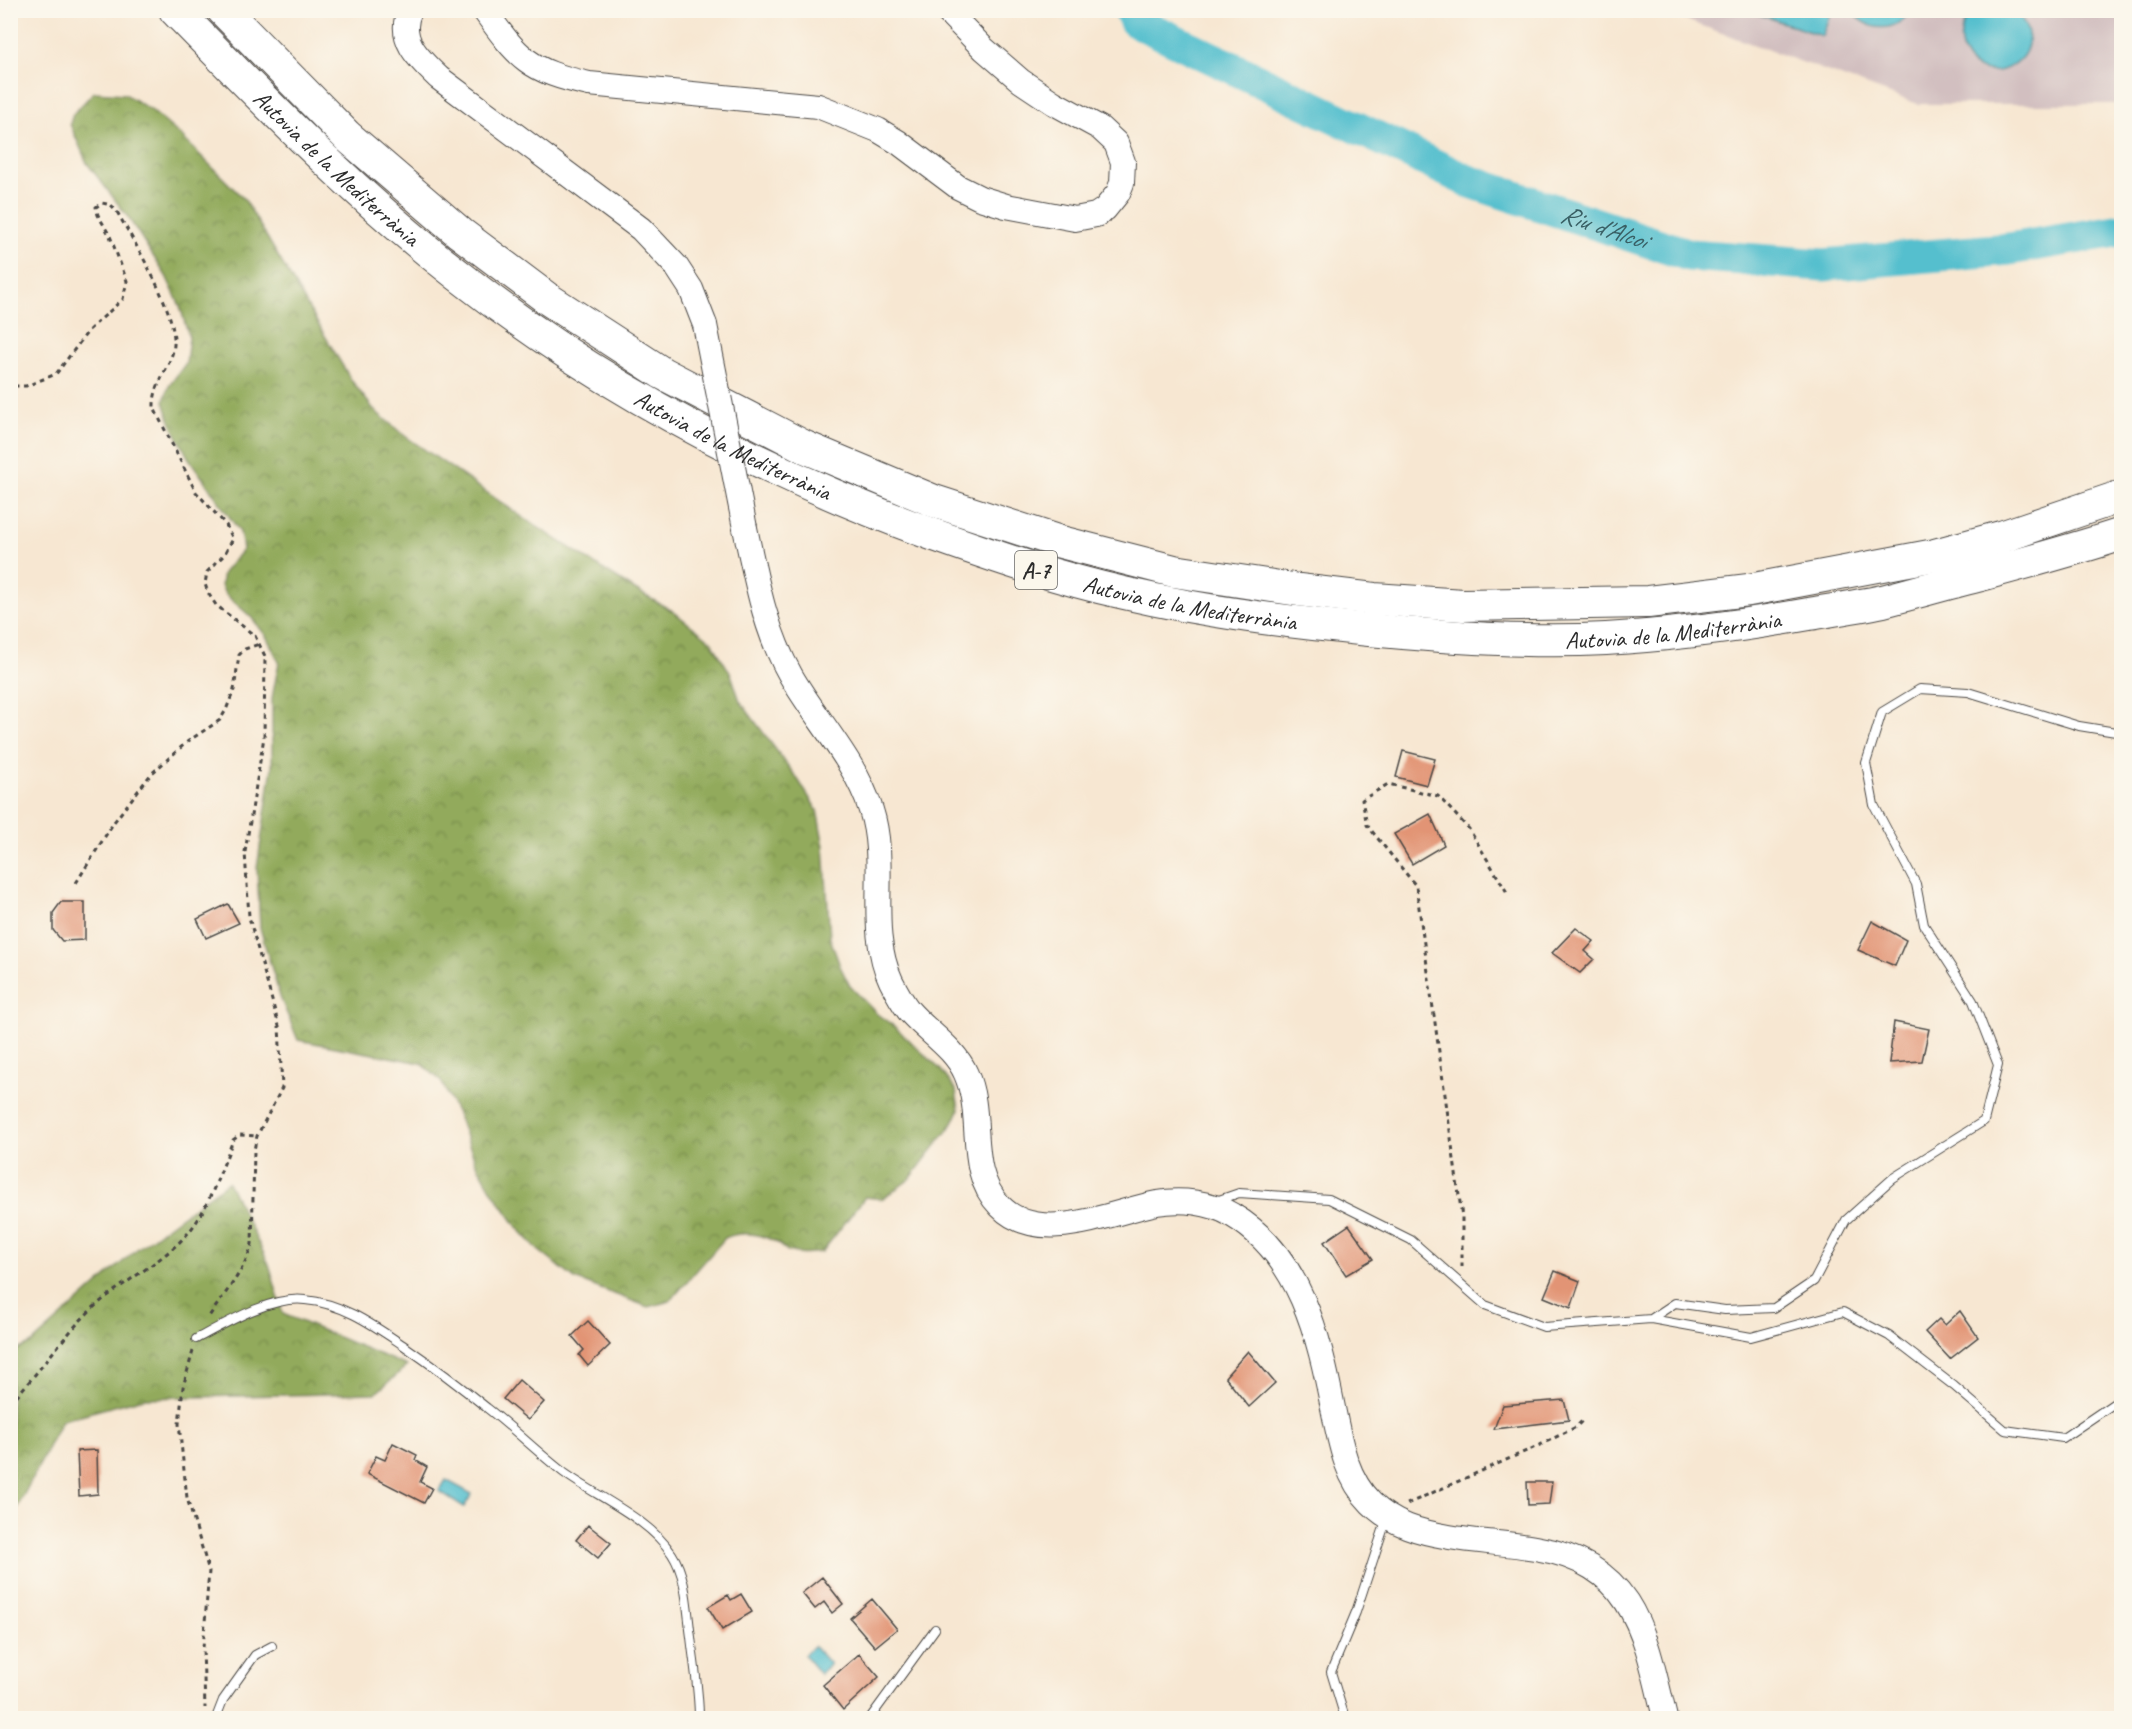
<svg xmlns="http://www.w3.org/2000/svg" width="2132" height="1729" viewBox="0 0 2132 1729" font-family="Caveat,sans-serif">
<style>
.industrial{fill:#d2bfc0}
.forest{fill:url(#forest-crowns);stroke:#5e6a44;stroke-width:1.5}
.water{fill:#54bfce;stroke:#40757c;stroke-width:1.5}
.lines{fill:none;stroke-linecap:round;stroke-linejoin:round}
.river{stroke:#54bfce;stroke-width:33}
.building{fill:#e29474}
.lane-casing{stroke:#4a4744;stroke-width:10}
.secondary-casing{stroke:#4a4744;stroke-width:26}
.highway-casing{stroke:#4a4744;stroke-width:34}
.path{stroke:#4a4744;stroke-width:3;stroke-dasharray:4.5 4.5;stroke-linecap:butt}
.lane{stroke:#fff;stroke-width:8}
.secondary{stroke:#fff;stroke-width:24}
.highway{stroke:#fff;stroke-width:32}
.secondary-bridge-casing{stroke:#4a4744;stroke-width:26;stroke-linecap:butt}
.secondary-bridge{stroke:#fff;stroke-width:24}
.labels{text-anchor:middle;stroke-width:6;stroke-linejoin:round;paint-order:stroke}
.shield{fill:#fbf7ec;stroke:#696865;stroke-width:1.5}
.shield-label{font-size:22px;font-weight:bold;fill:#2b2b2b}
.street-label{font-size:24px;fill:#2b2b2b;stroke:#fbf7ec}
.water-label{font-size:26px;font-style:italic;fill:#395f64;stroke:#fbf7ec}
</style>
<defs>
<pattern id="forest-crowns" width="20" height="18" patternUnits="userSpaceOnUse" patternTransform="scale(1.5)"><rect width="20" height="18" fill="#92aa5c"/><path d="M2 6a3 3 0 1 1 6 0M12 15a3 3 0 1 1 6 0" fill="none" stroke="#778b4c"/></pattern>
</defs>
<rect width="100%" height="100%" fill="#fbf7ec"/>
<filter id="ink" filterUnits="userSpaceOnUse"><feTurbulence type="fractalNoise" baseFrequency=".0167" numOctaves="2"/><feDisplacementMap in="SourceGraphic" scale="12" xChannelSelector="R" yChannelSelector="G"/><feConvolveMatrix kernelMatrix="1 2 1 2 8 2 1 2 1" color-interpolation-filters="sRGB"/></filter>
<filter id="wash" filterUnits="userSpaceOnUse"><feTurbulence type="fractalNoise" baseFrequency=".008" numOctaves="4" result="noise"/><feDisplacementMap in="SourceGraphic" scale="24" xChannelSelector="R" yChannelSelector="G"/><feGaussianBlur stdDeviation="1.35" result="paint"/><feColorMatrix in="noise" values="0 0 0 0 0 0 0 0 0 0 0 0 0 0 0 0 0 1.4 0 .05"/><feComposite in="paint" operator="in"/></filter>
<g filter="url(#wash)">
<rect width="100%" height="100%" fill="#f7e7d2"/>
<!-- industrial -->
<path class="industrial" d="M1661 11H2121V104H1918Z"/>
<!-- forest -->
<path class="forest" d="M94 92 125 94 151 110 180 135 245 200 351 380 375 411 405 436 531 523 635 590 671 610 711 641 731 674 740 701 799 781 817 810 824 846 830 938 840 966 850 986 877 1014 895 1027 941 1070 956 1090 959 1110 953 1123 910 1179 882 1199 865 1197 822 1252C811 1253 799 1255 788 1251 784 1249 781 1245 776 1242 760 1234 743 1230 725 1238L670 1301 648 1307 575 1279 538 1250 517 1227 494 1194 475 1161 459 1118 441 1081 421 1063 298 1040 280 997 260 928 257 868 272 767V698L279 662 266 636 251 617 225 594 221 585 223 573 243 549 240 532 188 457 171 424 164 401 169 386 186 363 189 337 180 306 166 276 128 217 87 163 70 124 73 114Z
M228 1182 269 1264 283 1314 407 1366 376 1393 144 1398 62 1420 11 1520V1353L32 1343 137 1249Z"/>
<!-- water -->
<path class="water" d="M1749 11H1831L1822 36Z
M1852 11H1910C1897 34 1866 32 1852 11Z
M1974 11H2015C2062 60 1972 100 1961 44 1959 30 1965 19 1974 11Z
M446 1480 472 1494 464 1507 439 1491Z
M814 1646 830 1664 820 1674 804 1655Z"/>
<g class="lines">
<!-- river -->
<path class="river" id="s1" d="M1130 10 1135 21 1468 181 1689 255 1823 265 2009 249 2122 230"/>
</g>
<g id="blocks">
<!-- building -->
<path class="building" d="M1403 751 1435 759 1427 785 1396 777Z
M1430 814 1444 845 1412 864 1394 834Z
M61 902H85V940L62 941 53 930V913Z
M228 904 239 923 206 938 197 919Z
M1872 921 1906 940 1895 966 1858 950Z
M1576 928 1594 941 1585 951 1594 959 1580 973 1552 953Z
M1894 1022 1929 1029 1922 1061 1889 1063Z
M1349 1225 1373 1259 1346 1275 1324 1242Z
M1555 1271 1580 1281 1571 1308 1544 1297Z
M1960 1311 1978 1337 1950 1359 1925 1332 1939 1319 1945 1325Z
M588 1321 610 1345 588 1366 579 1355 584 1350 572 1336Z
M1248 1351 1275 1383 1249 1407 1225 1377Z
M519 1380 544 1402 528 1420 503 1399Z
M1564 1400 1569 1420 1494 1429 1503 1405Z
M393 1443 417 1455 415 1460 427 1467 420 1482 432 1488 424 1503 367 1474 376 1456 385 1460Z
M97 1450 98 1494 79 1496 77 1451Z
M1527 1482H1552L1549 1504 1528 1505Z
M588 1525 611 1543 598 1558 576 1540Z
M822 1577 843 1604 832 1613 824 1602 815 1609 802 1593Z
M741 1594 752 1612 722 1630 708 1607 728 1595 731 1600Z
M872 1599 897 1629 875 1647 850 1618Z
M859 1654 879 1677 843 1710 823 1685Z"/>
</g>
</g>
<g filter="url(#ink)">
<use href="#blocks" fill-opacity="0" stroke="#4a4744" stroke-width="1.5"/>
<g class="lines">
<!-- lane casing -->
<g class="lane-casing">
<path id="lane" d="M1216 1201 1239 1193 1329 1199 1411 1240 1485 1305 1544 1327 1651 1319 1751 1337 1843 1312 1889 1336 1954 1386 2005 1430 2063 1438 2122 1398
M1651 1319 1675 1303 1725 1310 1774 1308 1814 1281 1846 1220 1893 1178 1984 1121 1998 1065 1973 1001 1924 925 1916 884 1874 805 1866 763 1882 712 1920 689 1968 692 2079 726 2122 733
M196 1339C226 1323 271 1296 305 1300 342 1303 373 1325 403 1345 432 1365 460 1386 487 1408 513 1428 537 1452 563 1472 597 1497 649 1518 672 1554 687 1577 687 1610 691 1637 694 1664 699 1691 699 1718
M216 1718 223 1700 255 1655 272 1646
M870 1718 935 1629
M1345 1718 1331 1672 1356 1612 1387 1518"/>
</g>
<!-- secondary casing -->
<g class="secondary-casing">
<path id="secondary" d="M410 10C396 39 420 60 439 78L641 229 676 266 691 289 705 325
M484 10C519 59 529 71 589 84L818 106 878 130 898 142 958 187 980 198 1006 206 1075 219 1096 215 1105 209 1118 193 1122 183 1123 162 1116 143 1100 128 1054 103 1021 81 984 49 946 10
M745 528C756 579 765 631 791 676 817 721 855 760 871 810 889 865 866 928 891 981 896 991 902 1002 909 1011 927 1032 955 1048 966 1074 985 1117 965 1170 1000 1206 1039 1247 1111 1212 1157 1203 1181 1199 1211 1202 1232 1215 1300 1255 1319 1336 1333 1408 1340 1442 1346 1478 1371 1503 1393 1525 1420 1532 1449 1537 1478 1542 1507 1543 1535 1548 1635 1564 1645 1634 1665 1718"/>
</g>
<!-- highway casing -->
<g class="highway-casing">
<g id="highway">
<path id="s2" d="M175 10C265 102 356 196 458 275 599 386 761 471 929 533 993 556 1057 578 1124 593 1205 612 1287 622 1369 630 1447 637 1527 643 1606 639 1674 635 1742 626 1809 614 1833 610 1859 606 1883 601 1914 593 1945 584 1977 576 2025 563 2074 550 2122 534"/>
<path d="M223 10 347 136 460 233 548 299 662 373 805 447 934 501 1057 541 1174 571 1299 590 1374 599 1463 605 1648 602 1749 590 1935 555 2001 537 2122 496"/>
</g>
</g>
<!-- path -->
<path class="path" d="M14 386H26L56 374 89 330 123 299 127 281 110 236 98 215 96 207 102 203 111 205 116 210C133 241 182 317 173 351 168 371 153 385 154 408L196 492 226 525 233 539 224 555 207 572 205 584 208 593 216 605 255 636 265 656 264 737 245 852 249 917 279 1026 282 1088 257 1136 254 1150 252 1244C243 1274 225 1292 208 1318
M76 883 114 822 151 774 187 742 220 720 226 710 234 690 239 655 245 649 259 644
M1462 1267V1217L1416 886 1367 825 1362 800 1388 784 1438 796 1469 829 1508 894
M193 1351 183 1387 179 1424 187 1498 209 1571 203 1648 205 1708
M10 1403C39 1373 62 1337 92 1309 123 1280 171 1259 195 1224 210 1202 223 1166 233 1140L240 1135 257 1136
M1407 1504 1540 1445 1576 1427 1582 1421"/>
<!-- lane -->
<use href="#lane" class="lane"/>
<!-- secondary -->
<use href="#secondary" class="secondary"/>
<!-- highway -->
<use href="#highway" class="highway"/>
<!-- secondary-bridge casing -->
<g class="secondary-bridge-casing">
<path id="secondary-bridge" d="M705 325 745 528"/>
</g>
<!-- secondary-bridge -->
<use href="#secondary-bridge" class="secondary-bridge"/>
</g>
</g>
<g class="labels">
<!-- shield labels -->
<rect class="shield" x="1015" y="551" width="42" height="38" rx="4.5"/>
<g class="shield-label">
<text x="1036" y="578">A-7</text>
</g>
<!-- street labels -->
<g class="street-label">
<text dy="8" stroke="none"><textPath href="#s2" startOffset="226">Autovia de la Mediterrània</textPath></text>
<text dy="8" stroke="none"><textPath href="#s2" startOffset="712">Autovia de la Mediterrània</textPath></text>
<text dy="8" stroke="none"><textPath href="#s2" startOffset="1198">Autovia de la Mediterrània</textPath></text>
<text dy="8" stroke="none"><textPath href="#s2" startOffset="1684">Autovia de la Mediterrània</textPath></text>
</g>
<!-- water labels -->
<g class="water-label">
<text dy="9" stroke="none"><textPath href="#s1" startOffset="525">Riu d'Alcoi</textPath></text>
</g>
</g>
<!-- margin -->
<rect width="2132" height="1729" fill="none" stroke="#fbf7ec" stroke-width="36"/>
</svg>
